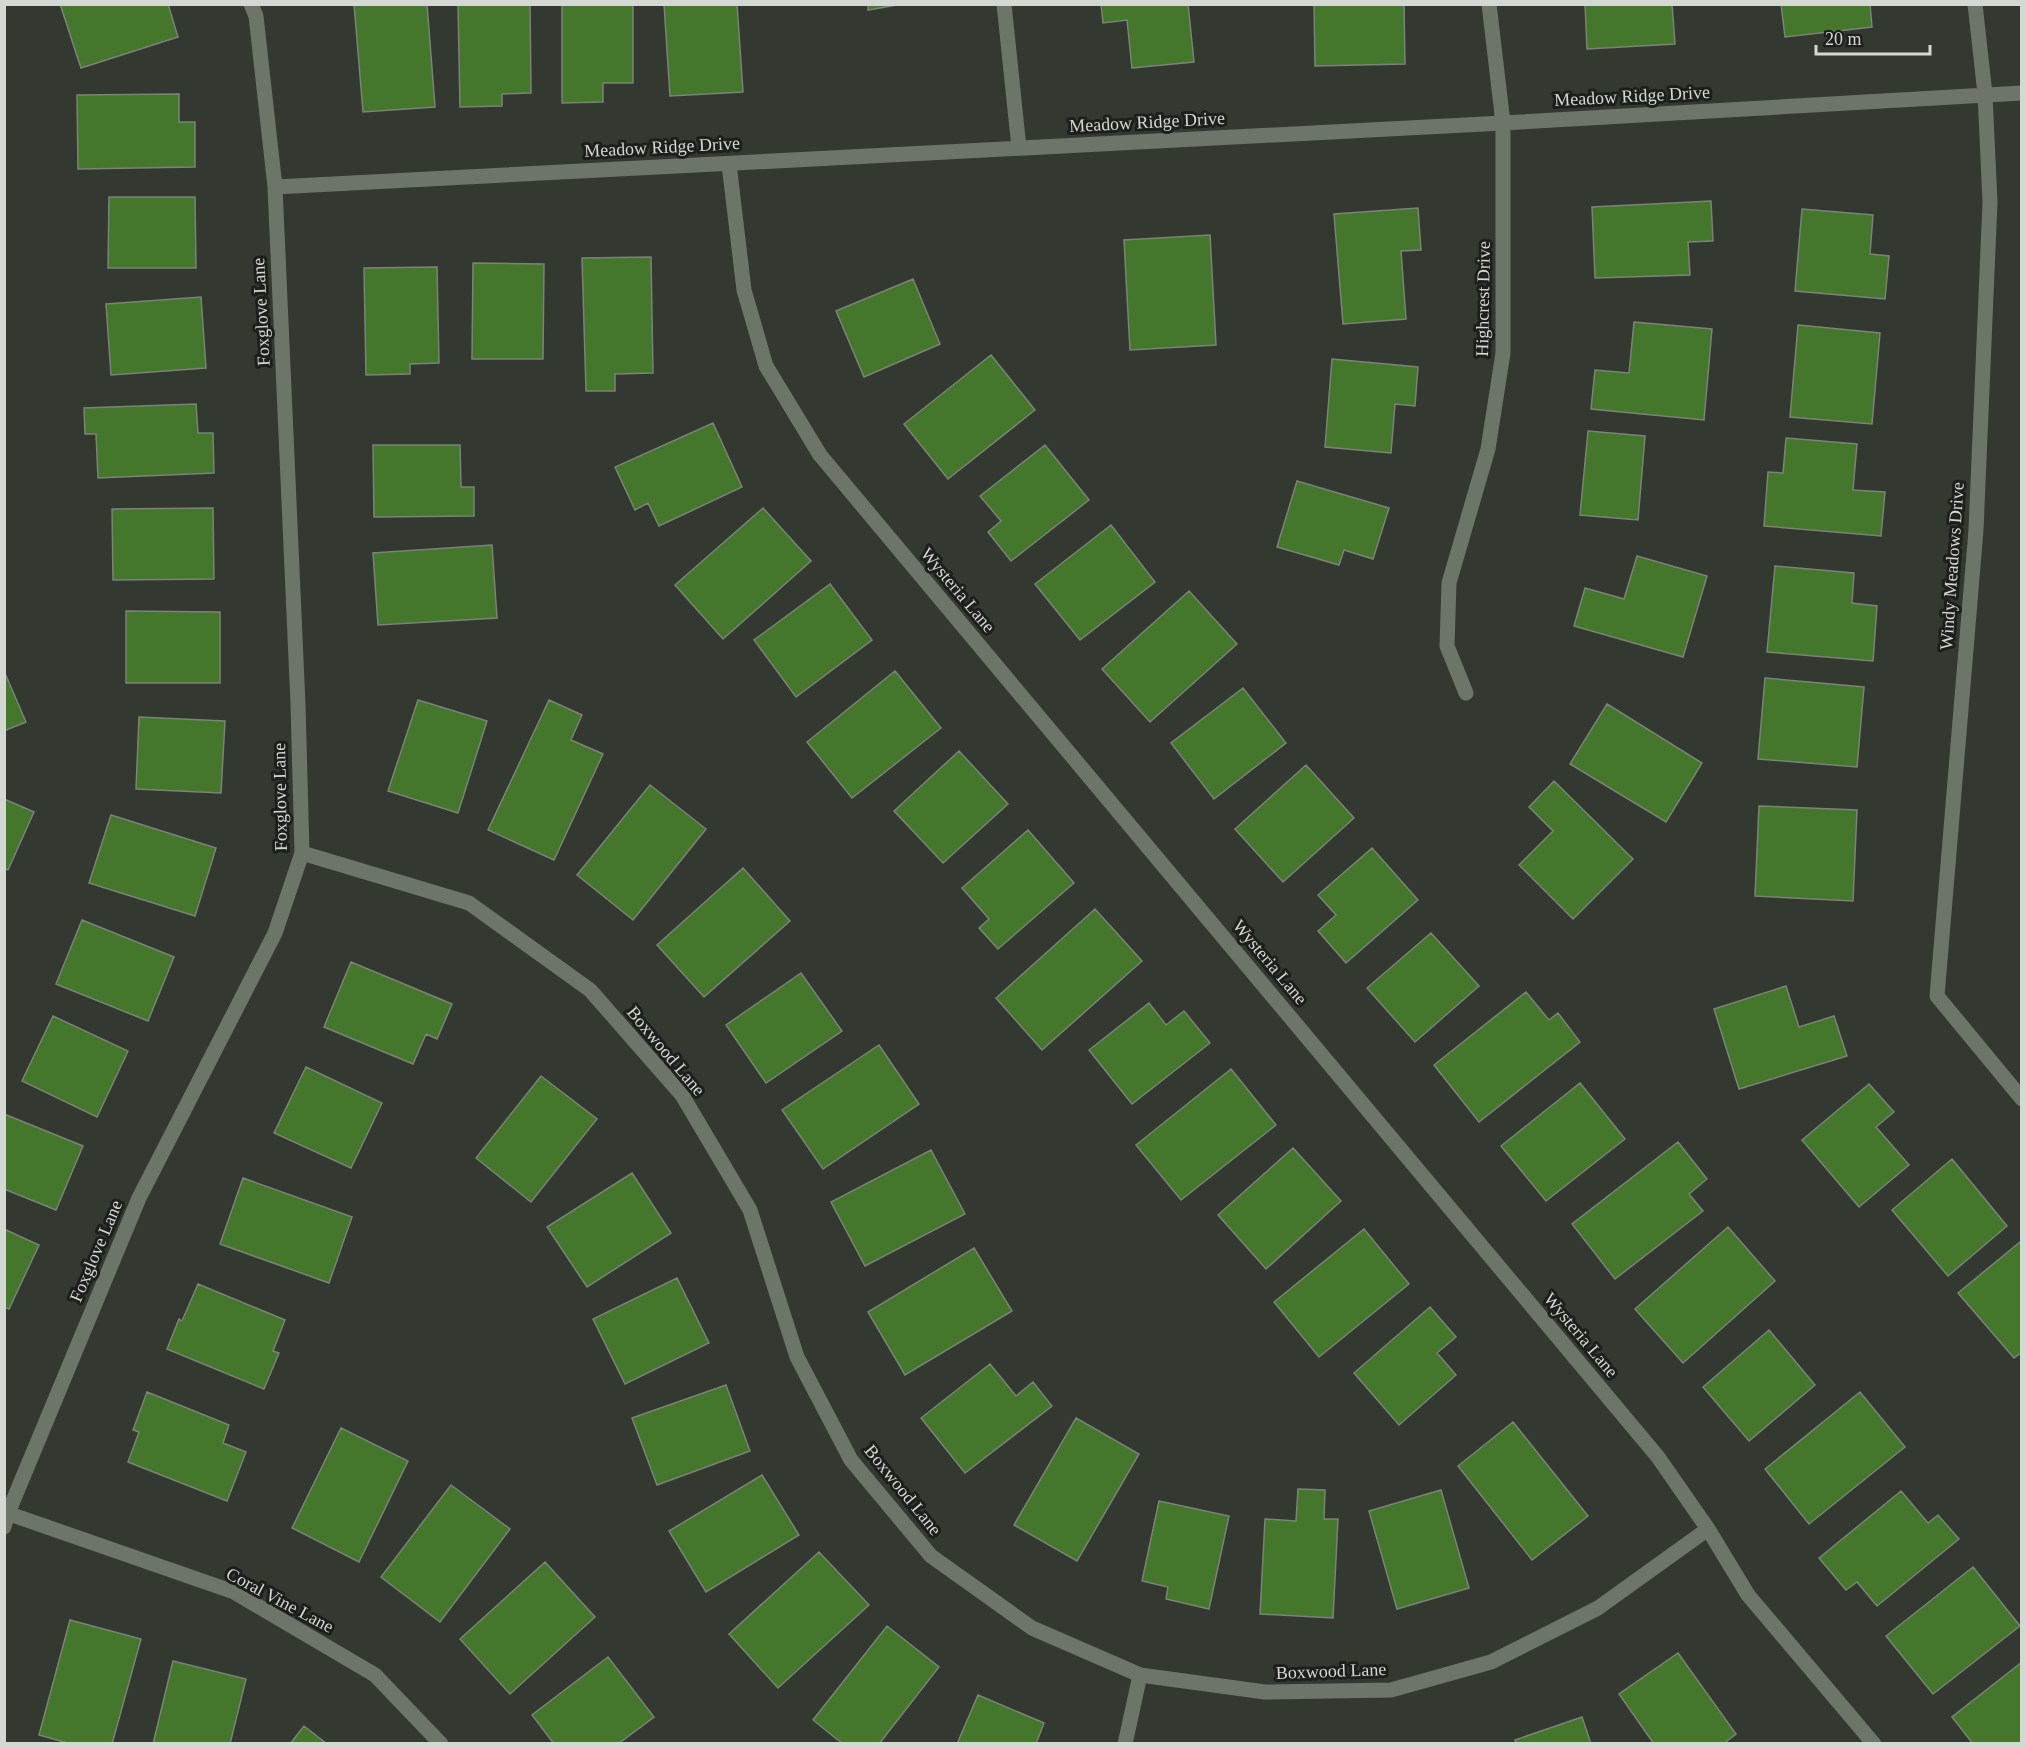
<svg xmlns="http://www.w3.org/2000/svg" width="2026" height="1748" viewBox="0 0 2026 1748" font-family="Georgia,serif">
<style>
.building{fill:#44762b;stroke:#7b8378;stroke-width:1.5}
.lines{fill:none;stroke-linecap:round;stroke-linejoin:round}
.minor{stroke:#6d746a;stroke-width:15}
.labels{text-anchor:middle;stroke-width:6;stroke-linejoin:round;paint-order:stroke}
.street-label{font-size:18px;fill:#d4d8d2;stroke:#1c1f1b}
</style>
<rect width="100%" height="100%" fill="#333930"/>
<!-- building -->
<path class="building" d="M60 4H168L178 37 81 68Z
M354 4H427L435 107 363 112Z
M458 4H530L531 93 502 94V106L460 107Z
M562 4H633V83H603V102L562 103Z
M664 4H737L743 92 670 96Z
M868 4H903L868 10Z
M1101 4H1188L1194 62 1132 68 1127 20 1103 23Z
M1314 4H1404L1405 64 1315 66Z
M1585 4H1672L1675 44 1587 49Z
M1781 4H1870L1872 27 1785 37Z
M179 94V122H195V167L78 169 77 95Z
M109 197H195L196 268H108Z
M1711 201 1713 241 1688 242 1690 275 1595 278 1592 207Z
M1418 208 1421 250 1401 251 1406 319 1343 324 1334 214Z
M1802 209 1873 215 1870 254 1889 256 1885 299 1795 291Z
M1210 235 1216 345 1130 350 1124 240Z
M651 257 653 373 615 374V391H586L582 258Z
M473 263 544 264 543 359H472Z
M437 267 439 363 410 364V374L366 375 364 268Z
M913 279 940 344 864 377 836 311Z
M201 297 206 368 111 375 106 304Z
M1634 322 1712 329 1704 420 1591 409 1595 370 1629 373Z
M1798 325 1880 333 1872 424 1790 417Z
M991 355 1035 410 948 479 904 424Z
M1332 359 1418 367 1415 406 1395 404 1391 453 1325 447Z
M196 404 198 433H213L214 473 98 478 96 434H85L84 408Z
M713 423 742 487 659 526 648 503 635 510 615 467Z
M1588 431 1645 436 1638 520 1580 515Z
M1786 438 1857 444 1853 490 1885 492 1881 536 1764 526 1768 472 1783 473Z
M373 445H460L461 487H474V516L374 517Z
M1045 445 1089 500 1011 561 988 532 1001 521 980 496Z
M1297 481 1389 508 1373 559 1344 550 1339 565 1277 547Z
M213 508 214 579 113 580 112 509Z
M763 508 811 561 723 639 675 585Z
M1111 525 1155 582 1080 640 1035 584Z
M492 545 497 618 378 625 373 553Z
M1637 556 1707 576 1683 657 1574 626 1585 588 1624 599Z
M1775 566 1854 573 1852 603 1877 606 1873 661 1767 652Z
M830 584 872 640 796 697 754 640Z
M1189 591 1237 644 1150 722 1102 669Z
M126 611 220 612V683H126Z
M4 671 26 722 4 731Z
M895 671 941 728 852 798 807 742Z
M1765 678 1864 687 1857 767 1758 759Z
M1243 688 1286 743 1214 799 1171 743Z
M418 700 487 721 458 813 388 791Z
M549 700 582 715 571 740 603 754 554 860 488 830Z
M1607 704 1702 763 1666 822 1570 764Z
M139 717 225 721 221 793 136 789Z
M959 751 1008 804 943 863 894 811Z
M1306 765 1354 818 1283 882 1235 829Z
M1554 781 1633 859 1573 919 1519 865 1553 831 1529 807Z
M650 785 706 829 633 920 577 875Z
M4 799 34 812 8 870 4 868Z
M1759 806 1857 810 1853 901 1755 896Z
M111 815 216 848 195 916 89 883Z
M1028 830 1074 883 998 949 979 928 989 919 962 888Z
M1372 848 1418 900 1346 963 1318 931 1336 915 1318 895Z
M743 868 790 921 704 997 657 945Z
M1095 909 1142 961 1042 1050 996 998Z
M82 920 174 957 148 1021 56 984Z
M1431 933 1479 986 1415 1042 1367 988Z
M351 962 452 1004 437 1039 426 1034 413 1064 324 1027Z
M801 973 842 1031 766 1083 726 1025Z
M1786 986 1799 1027 1834 1016 1847 1056 1739 1089 1714 1009Z
M1526 992 1549 1020 1558 1013 1580 1042 1479 1122 1434 1065Z
M1149 1003 1166 1025 1184 1011 1210 1043 1132 1104 1089 1050Z
M53 1016 128 1051 97 1117 22 1081Z
M879 1045 919 1104 823 1169 782 1110Z
M306 1067 382 1103 351 1168 274 1133Z
M1231 1069 1276 1125 1181 1200 1136 1145Z
M541 1076 597 1119 531 1202 476 1158Z
M1580 1083 1625 1139 1546 1201 1501 1146Z
M1869 1084 1894 1112 1876 1127 1909 1165 1859 1207 1802 1140Z
M4 1114 83 1146 56 1210 4 1189Z
M1678 1142 1707 1179 1689 1194 1703 1211 1615 1279 1572 1224Z
M1293 1148 1341 1201 1266 1269 1218 1215Z
M931 1150 965 1214 865 1266 831 1202Z
M1952 1159 2007 1226 1948 1276 1892 1210Z
M632 1173 671 1233 587 1287 547 1227Z
M243 1178 352 1217 329 1283 220 1244Z
M1728 1227 1775 1281 1683 1363 1635 1309Z
M4 1229 39 1245 9 1309 4 1307Z
M1364 1229 1409 1284 1319 1357 1274 1302Z
M2020 1242 2022 1244V1352L2014 1358 1958 1293Z
M974 1248 1012 1311 905 1375 868 1312Z
M677 1278 709 1343 625 1384 593 1319Z
M198 1284 285 1320 273 1351 279 1353 264 1389 167 1349 179 1319 182 1321Z
M1430 1307 1456 1337 1437 1353 1456 1375 1399 1425 1354 1373Z
M1769 1330 1815 1385 1749 1441 1703 1387Z
M990 1364 1016 1396 1033 1382 1052 1406 965 1473 921 1418Z
M726 1385 750 1451 657 1485 632 1418Z
M147 1392 229 1425 223 1443 246 1452 227 1501 128 1462 139 1432 133 1430Z
M1860 1392 1905 1447 1809 1524 1765 1469Z
M1076 1418 1139 1454 1077 1561 1014 1525Z
M1513 1422 1588 1516 1532 1560 1458 1466Z
M341 1428 408 1461 359 1562 292 1528Z
M762 1475 799 1535 706 1592 669 1531Z
M451 1485 510 1529 440 1622 381 1577Z
M1298 1489 1325 1490 1324 1519H1338L1333 1618 1260 1614 1265 1519 1296 1521Z
M1441 1490 1469 1588 1397 1609 1369 1511Z
M1901 1491 1928 1523 1938 1515 1959 1539 1877 1606 1857 1582 1846 1590 1819 1558Z
M1159 1501 1229 1516 1209 1609 1166 1599 1168 1587 1142 1581Z
M819 1552 869 1605 778 1688 729 1634Z
M545 1562 595 1617 510 1694 460 1639Z
M1973 1567 2020 1626 1933 1694 1886 1636Z
M70 1620 141 1639 112 1744H71L39 1735Z
M887 1626 939 1667 879 1744H843L813 1720Z
M1678 1653 1736 1734 1723 1744H1654L1619 1694Z
M608 1657 654 1717 618 1744H554L532 1715Z
M173 1661 246 1679 230 1744H153Z
M2022 1662V1744H1973L1952 1717Z
M978 1695 1044 1723 1036 1744H957Z
M1582 1717 1591 1744H1516L1515 1740Z
M304 1726 327 1744H290Z"/>
<g class="lines">
<!-- minor -->
<path class="minor" d="M1004 4 1019 148
M1975 4 1985 94 1990 202 1976 530 1937 996 2022 1099
M729 164 744 290 766 366 820 455 1658 1457 1708 1529 1748 1595 1874 1744
M275 187 1503 123 2022 93
M1466 693 1447 646 1449 583 1488 449 1503 353V123L1489 4
M302 853 469 903 590 990 682 1095 750 1210 797 1357 851 1460 931 1556 1032 1628 1140 1675 1265 1692 1391 1690 1491 1662 1598 1608 1708 1529
M4 1512 234 1592 375 1675 441 1744
M4 1527 8 1513 139 1198 275 933 302 853 298 704 275 187 256 16 251 4
M1125 1744 1140 1675"/>
</g>
<g class="labels">
<!-- street labels -->
<g class="street-label">
<text transform="translate(1632 96) rotate(-3)" y="6">Meadow Ridge Drive</text>
<text transform="translate(1147 122) rotate(-3)" y="6">Meadow Ridge Drive</text>
<text transform="translate(662 147) rotate(-3)" y="6">Meadow Ridge Drive</text>
<text transform="translate(1483 299) rotate(-89)" y="6">Highcrest Drive</text>
<text transform="translate(261 312) rotate(-93)" y="6">Foxglove Lane</text>
<text transform="translate(1952 566) rotate(-86)" y="6">Windy Meadows Drive</text>
<text transform="translate(958 590) rotate(50)" y="6">Wysteria Lane</text>
<text transform="translate(280 797) rotate(-91)" y="6">Foxglove Lane</text>
<text transform="translate(1270 962) rotate(50)" y="6">Wysteria Lane</text>
<text transform="translate(666 1051) rotate(50)" y="6">Boxwood Lane</text>
<text transform="translate(96 1251) rotate(-67)" y="6">Foxglove Lane</text>
<text transform="translate(1581 1335) rotate(50)" y="6">Wysteria Lane</text>
<text transform="translate(903 1490) rotate(51)" y="6">Boxwood Lane</text>
<text transform="translate(280 1600) rotate(28)" y="6">Coral Vine Lane</text>
<text transform="translate(1331 1671) rotate(-2)" y="6">Boxwood Lane</text>
</g>
</g>
<!-- border -->
<rect width="2026" height="1748" fill="none" stroke="#d4d8d2" stroke-width="12"/>
<!-- scale -->
<path d="M1816 45v9h114v-9" fill="none" stroke="#d4d8d2" stroke-width="3"/>
<text x="1825" y="45" font-size="18" fill="#d4d8d2" stroke="#1c1f1b" stroke-width="4.5" paint-order="stroke">20 m</text>
</svg>
